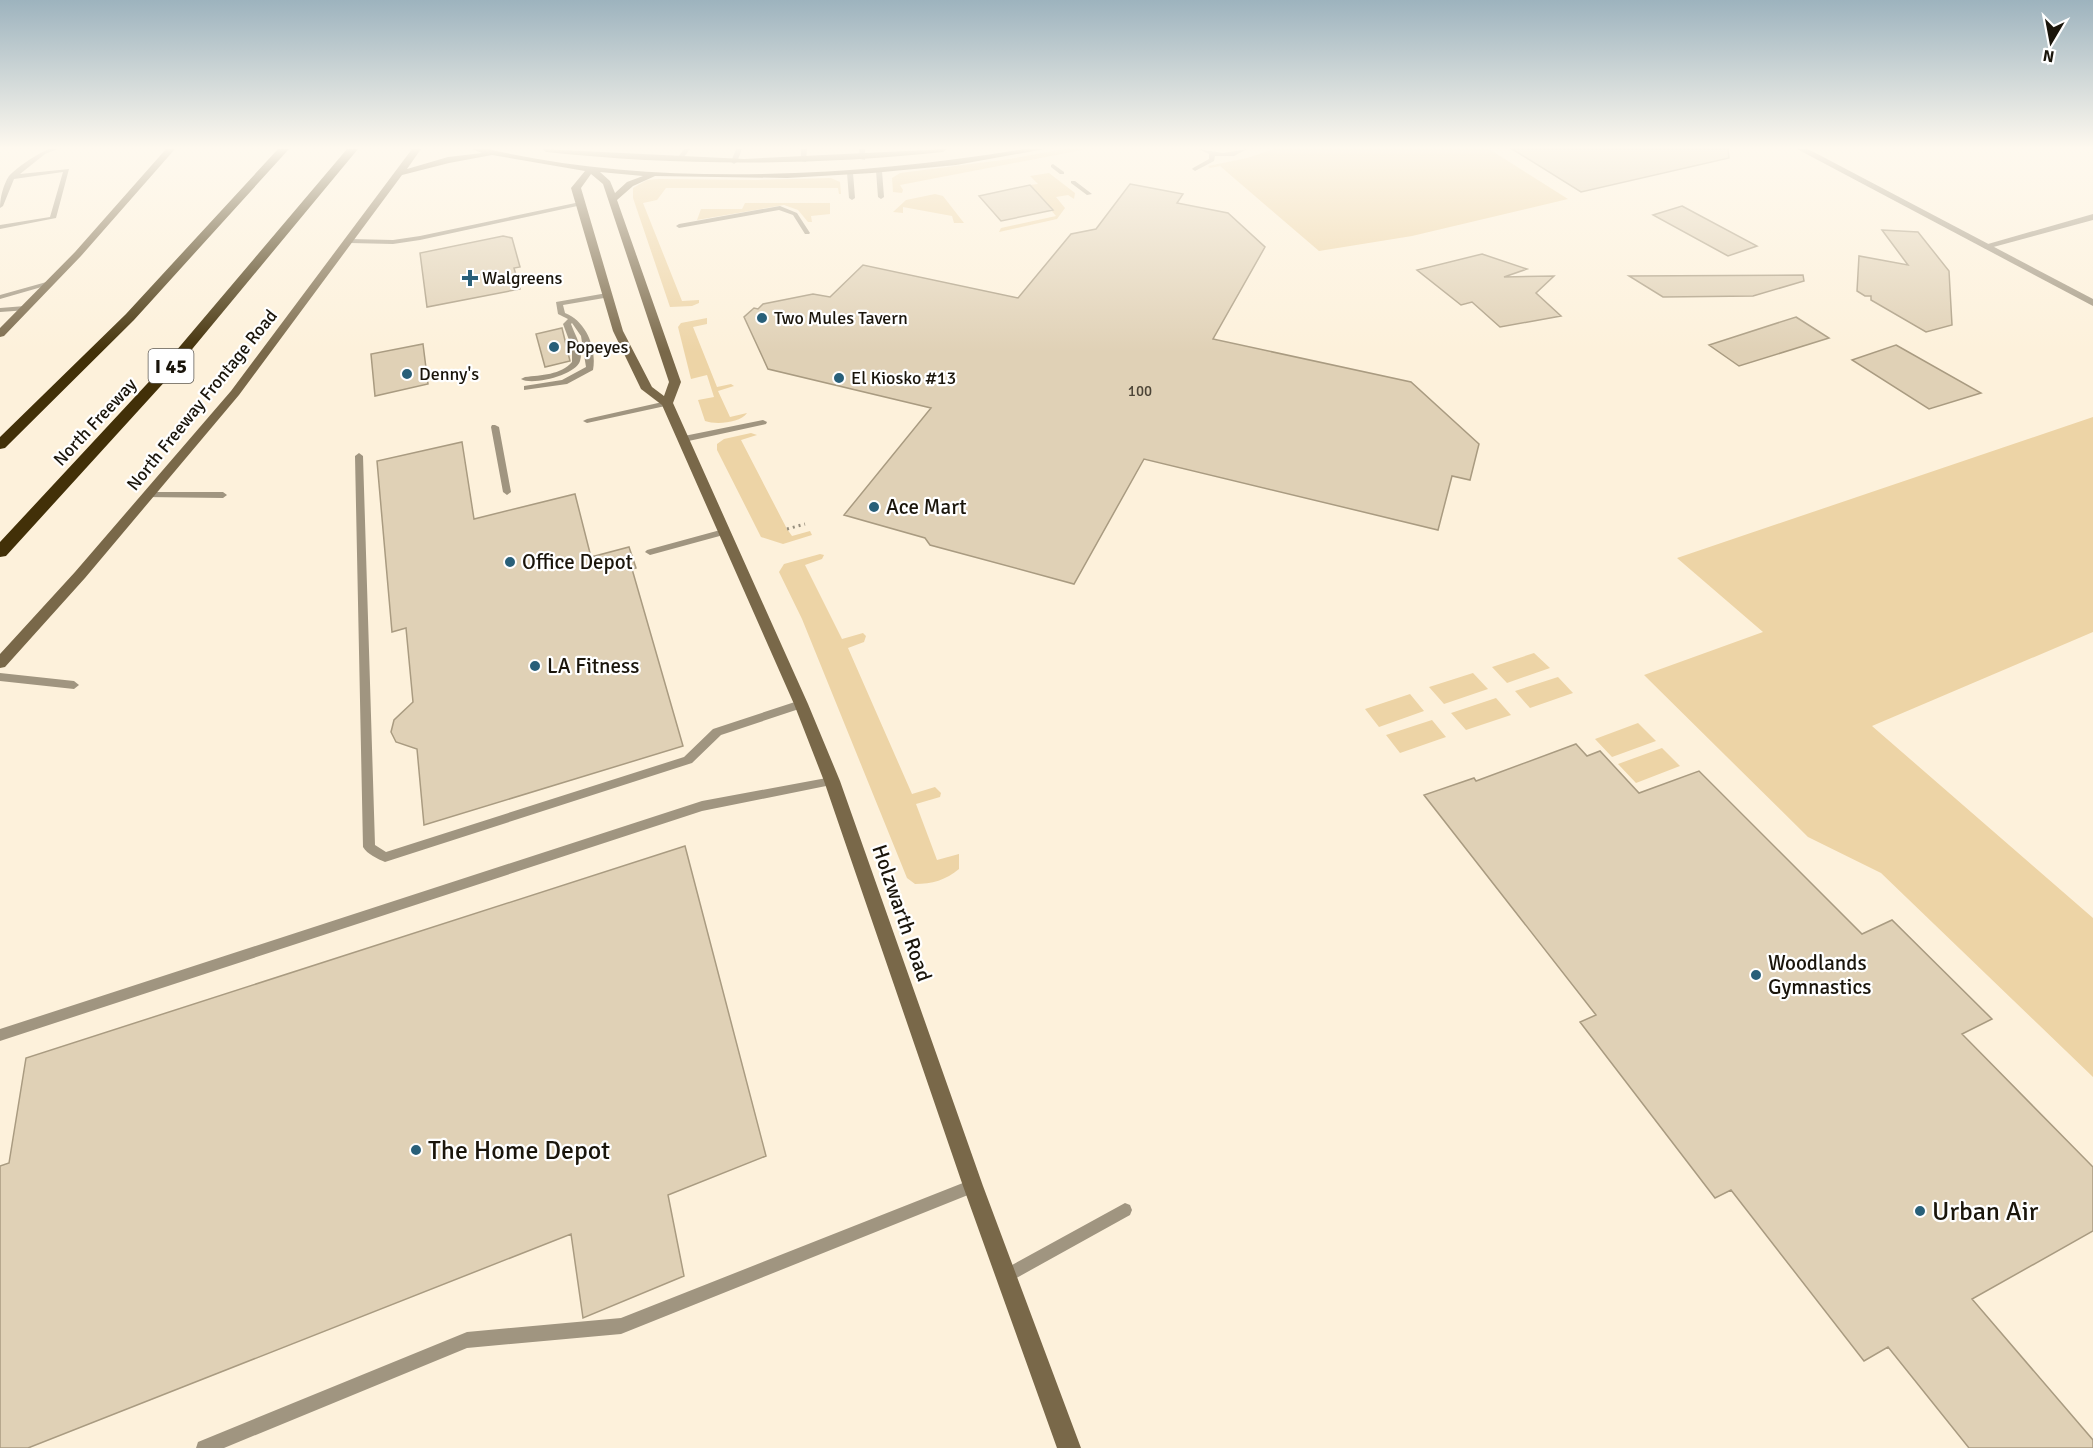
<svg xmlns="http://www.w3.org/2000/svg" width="2093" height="1448" viewBox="0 0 2093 1448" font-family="Signika,sans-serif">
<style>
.green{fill:#edd4a6}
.building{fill:#e0d1b6;stroke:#a99b81;stroke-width:1.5}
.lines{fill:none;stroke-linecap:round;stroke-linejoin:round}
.path{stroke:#968e7d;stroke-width:3;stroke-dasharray:2 4;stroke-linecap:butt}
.service{fill:#a09580;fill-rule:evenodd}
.minor{fill:#a09580;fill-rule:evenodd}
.tertiary{fill:#a09580;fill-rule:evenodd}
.secondary{fill:#796849;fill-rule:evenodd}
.motorway{fill:#423008;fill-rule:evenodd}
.poi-dot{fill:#285f79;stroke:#fff;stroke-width:2}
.labels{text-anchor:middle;stroke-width:4.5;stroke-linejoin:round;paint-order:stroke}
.far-number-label{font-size:15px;fill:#4c4436}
.far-poi-label{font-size:18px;fill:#1a150b;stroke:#fff;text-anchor:start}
.far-street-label{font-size:18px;fill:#1a150b;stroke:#fff}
.shield{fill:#fff;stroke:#5f5b54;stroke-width:1.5}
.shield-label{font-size:20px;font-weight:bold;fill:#1a150b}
.poi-label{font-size:21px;fill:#1a150b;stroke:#fff;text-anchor:start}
.street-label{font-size:21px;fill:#1a150b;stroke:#fff}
.near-poi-label{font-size:26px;fill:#1a150b;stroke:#fff;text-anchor:start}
</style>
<rect width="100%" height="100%" fill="#fdf1db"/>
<!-- green -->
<path class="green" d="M1063 149H1087L900 185 903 190 902 193 893 192 892 178 900 173 1010 159Z
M1274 149H1489L1568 199 1412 236 1319 251 1220 166 1210 168 1208 166 1247 158Z
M1049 173 1075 193 1074 199 1068 195 1056 197 1065 208 1057 219 999 232 1001 228 1056 216 1030 185 1038 184 1030 176Z
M831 178 840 182 841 194H839L838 188H666L657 200 643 203 682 301 699 300V303L692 306 670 307 633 198V188L647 180 659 179 757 180Z
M935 194 943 196 964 223H954L952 216 903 207V213L893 212 906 200Z
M745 203H830V214L811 216 812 222H808L798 210 784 205 697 220 701 209H742Z
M707 318V324L693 327 717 387 731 384 734 386 718 391 730 417 747 413C740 423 716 425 705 421L698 400 714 397 707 375 691 379 678 327 681 323Z
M2093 417V632L1872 726 2093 918V1077L1881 873 1808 837 1644 675 1763 632 1677 558Z
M751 433 757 435 741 440 787 529 792 536 810 531 812 535 783 544 761 537 717 450V444L724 439Z
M820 554 824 555 822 559 805 565 842 639 863 633 866 636 864 642 848 648 912 794 935 787 941 793 940 797 916 804 937 860 959 854V869C946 880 932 884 915 884L907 878 802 619 779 572 784 564Z
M1534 653 1550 668 1507 683 1492 667Z
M1473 673 1488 689 1444 704 1429 687Z
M1558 677 1573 693 1530 708 1515 691Z
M1410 694 1424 711 1379 727 1365 709Z
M1496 698 1511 715 1466 730 1451 713Z
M1432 720 1446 737 1400 753 1386 735Z
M1638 723 1656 741 1612 757 1595 739Z
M1662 748 1680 766 1636 783 1618 764Z"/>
<!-- building -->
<path class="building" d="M1512 149H1728L1729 158 1581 192Z
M1130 184 1183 194 1177 203 1228 213 1265 247 1213 339 1411 382 1479 444 1470 480 1452 476 1438 530 1144 459 1074 584 930 545 925 538 844 515 931 408 768 369 744 317 754 308 758 309 763 304 813 294 830 297 863 265 1018 298 1071 234 1096 229Z
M1030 185 1053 210 1001 221 979 196Z
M1682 206 1757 246 1728 256 1653 215Z
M1882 230 1918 232 1949 271 1952 325 1926 332 1871 300V296H1865L1857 291 1859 256 1908 265Z
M503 236 512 238 520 267 514 268 520 289 427 307 420 253Z
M1482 254 1527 269 1504 277 1554 276 1536 293 1561 316 1500 327 1472 302 1461 305 1417 270Z
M1803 275 1804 281 1753 296 1663 297 1629 276Z
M1796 317 1829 338 1739 366 1709 345Z
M562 328 570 361 545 367 536 334Z
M423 344 428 384 375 396 371 354Z
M1896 345 1981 393 1929 409 1852 360Z
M462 442 474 519 575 494 591 557 629 547 636 568 632 569 683 746 424 825 417 749 396 742 391 732 394 720 413 702 406 628 392 632 377 461Z
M1576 744 1587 756 1600 751 1639 793 1699 771 1862 934 1892 920 1992 1019 1962 1034 2093 1167V1231L1972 1299 2093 1440V1448H1969L1888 1347 1864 1361 1731 1190 1715 1198 1580 1022 1596 1015 1424 795 1474 778 1476 781Z
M685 846 766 1156 668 1195 684 1276 583 1318 571 1234 28 1448H0V1166L9 1163 26 1058Z"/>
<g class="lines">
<!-- path -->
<path class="path" d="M787 529 805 524"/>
<!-- service -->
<path class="service" d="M49 149H58L45 154 20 174 69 169 56 218 0 229V225L50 217 63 172 14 179 3 206 0 208C0 198 3 185 9 176 16 168 38 153 49 149Z
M684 149H690L681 161H677L676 160Z
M736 149H742L737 162 734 164 731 162Z
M801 149H807L806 162 801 161Z
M859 149H865V160L860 159Z
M1198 149 1223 153 1247 149 1234 156H1215L1214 161 1195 171 1192 169 1193 168 1209 159V154Z
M1053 164 1064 172V174H1060L1051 167V165Z
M879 169 882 171 884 197 881 199 878 197 876 171Z
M850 171 853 173 855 198 852 200 849 198 847 173Z
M1071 181H1075L1092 194 1087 195 1071 183Z
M580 202 583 204 582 205 420 240 393 244 350 243 347 241 350 239 393 240 420 236Z
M780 206 797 213 810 233 809 234H805L793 215 779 210 679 228 676 226 679 224Z
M50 281 52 282V284L0 299V295Z
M607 293H610V297L563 305 565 313C586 321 597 348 593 370L567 384 524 390V386L562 380 586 367 581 336 572 323 571 324C575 335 584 349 580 361 576 375 532 386 521 379L525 377C541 375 561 375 572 362V348L563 324 568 319 558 314 556 302Z
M25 306H28V310L0 312V308Z
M667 401 671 403 670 405 587 423 583 421 587 419Z
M763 420 767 422 766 424 684 442 680 439 684 436Z
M492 425H495L499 427 511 492 507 495 503 492 491 427Z
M359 453 363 456 375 845 386 852 684 757 713 729 801 700 805 701 806 704 805 707 721 735 692 763 385 862C378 859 367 854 363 847L355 456Z
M148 492H223L227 495 223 498 145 497 144 495Z
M724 529 729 532 727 534 650 555 645 552 647 550Z
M0 673 74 681 79 685 74 689 0 681Z
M832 777 836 778 837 781 836 784 702 811 0 1041V1029L702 801Z
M973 1179 978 1181 980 1186 978 1191 621 1334 467 1348 224 1448H196L198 1442 467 1332 621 1318Z
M1125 1203 1130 1205 1132 1210 1130 1215 1011 1281 1006 1283 1001 1281 999 1276 1001 1271Z"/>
<!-- minor -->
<path class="minor" d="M2093 214V220L1986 249 1981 246Z"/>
<!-- tertiary -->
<path class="tertiary" d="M1797 149H1808L2093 299V306Z"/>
<!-- secondary -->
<path class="secondary" d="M166 149H175L81 256 4 336 0 337V328L75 252Z
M412 149H421L407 169 448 157 482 153 472 149H488C654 188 856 177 1024 149H1045L956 165 872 173 787 178 655 176 633 186 617 200 681 382 673 403 808 704 840 781 983 1186 1081 1448H1057L963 1186 824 781 794 704 662 405 641 389 613 331 571 188 585 171 492 155 449 163 402 175 239 395 85 578 5 667 0 668V654L75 572 231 391ZM600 172 643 176 627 182 615 193 610 181ZM591 174 603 184 669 382 664 396 652 387 623 331 581 188Z
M542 149 744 159 947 149 943 152C810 166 679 166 546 152Z"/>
<!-- motorway -->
<path class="motorway" d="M278 149H289L134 320 5 448 0 449V437L126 314Z
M347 149H358L169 377 6 556 0 557V542L159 371Z"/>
</g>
<!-- sky -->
<linearGradient id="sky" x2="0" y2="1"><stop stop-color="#9db3be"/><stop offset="0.42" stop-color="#fef9ef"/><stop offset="1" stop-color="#fef9ef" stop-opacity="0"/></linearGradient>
<rect width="2093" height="352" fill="url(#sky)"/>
<!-- markers -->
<g class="poi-dot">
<path d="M467 269h6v6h6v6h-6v6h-6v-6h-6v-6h6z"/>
<circle cx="762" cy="318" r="6"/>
<circle cx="554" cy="347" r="6"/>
<circle cx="407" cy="374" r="6"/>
<circle cx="839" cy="378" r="6"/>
<circle cx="874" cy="507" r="6"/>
<circle cx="510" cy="562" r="6"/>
<circle cx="535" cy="666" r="6"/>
<circle cx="1756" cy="975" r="6"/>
<circle cx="416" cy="1150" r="6"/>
<circle cx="1920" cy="1211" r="6"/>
</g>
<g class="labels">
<!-- far-number labels -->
<g class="far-number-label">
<text x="1140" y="396">100</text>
</g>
<!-- far-poi labels -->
<g class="far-poi-label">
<text x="482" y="284">Walgreens</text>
<text x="774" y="324">Two Mules Tavern</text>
<text x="566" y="353">Popeyes</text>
<text x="419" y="380">Denny's</text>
<text x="851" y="384">El Kiosko #13</text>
</g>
<!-- far-street labels -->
<g class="far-street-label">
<text transform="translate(202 400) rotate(-51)" y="6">North Freeway Frontage Road</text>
<text transform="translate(95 422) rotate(-47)" y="6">North Freeway</text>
</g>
<!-- shield labels -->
<rect class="shield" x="148.5" y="349" width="45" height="34" rx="4.5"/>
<g class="shield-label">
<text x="171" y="373">I 45</text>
</g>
<!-- poi labels -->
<g class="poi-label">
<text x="886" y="514">Ace Mart</text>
<text x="522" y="569">Office Depot</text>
<text x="547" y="673">LA Fitness</text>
<text x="1768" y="970">Woodlands<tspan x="1768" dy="24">Gymnastics</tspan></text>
</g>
<!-- street labels -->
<g class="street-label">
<text transform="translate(902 913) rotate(71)" y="7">Holzwarth Road</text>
</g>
<!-- near-poi labels -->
<g class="near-poi-label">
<text x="428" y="1159">The Home Depot</text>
<text x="1932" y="1220">Urban Air</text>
</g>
</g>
<!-- north arrow -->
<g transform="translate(2051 42) rotate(190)" stroke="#ffffff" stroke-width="4.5" paint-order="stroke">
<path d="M0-4.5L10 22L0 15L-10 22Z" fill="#1a150b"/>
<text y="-9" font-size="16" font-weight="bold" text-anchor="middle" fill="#1a150b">N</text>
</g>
</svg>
